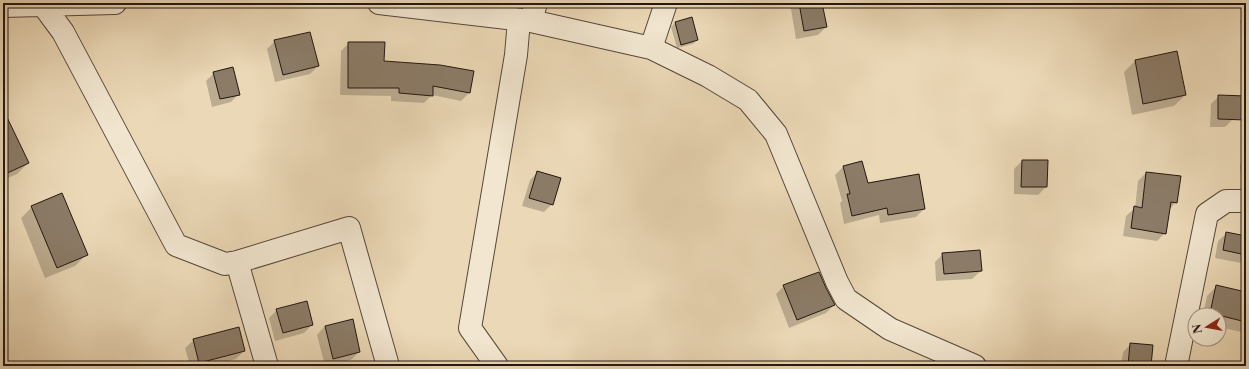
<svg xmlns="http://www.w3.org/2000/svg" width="1249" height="369" viewBox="0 0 1249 369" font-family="'Libre Caslon Text',serif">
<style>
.shadow{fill:#0003}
.building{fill:#8b7b67;stroke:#241711}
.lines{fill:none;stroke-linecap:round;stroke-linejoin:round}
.minor-casing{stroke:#56473a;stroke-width:24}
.minor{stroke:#f2e6d0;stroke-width:22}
</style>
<rect width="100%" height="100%" fill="#ebd8b6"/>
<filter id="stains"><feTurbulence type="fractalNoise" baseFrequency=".005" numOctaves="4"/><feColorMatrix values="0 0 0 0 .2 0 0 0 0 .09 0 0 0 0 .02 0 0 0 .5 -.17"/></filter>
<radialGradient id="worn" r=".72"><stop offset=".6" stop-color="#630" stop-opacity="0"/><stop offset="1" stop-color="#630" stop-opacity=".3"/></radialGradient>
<!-- shadow -->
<path class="shadow" d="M790 3H821L826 27 818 35 796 39Z
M1246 15V36L1244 37 1240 21Z
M675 23 697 40 693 44 677 48 671 27Z
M275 41 318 66 310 74 275 82 267 49Z
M349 43 383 62 473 72 469 93 461 101 432 95 424 103 391 101V96L340 95 341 51Z
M1176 52 1185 95 1174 106 1132 115 1124 72 1135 61Z
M214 73 239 94 231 102 212 107 206 81Z
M1219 96 1233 119 1225 127H1210L1211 104Z
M3 111 28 163 17 174 3 180Z
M1246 159V197H1243L1240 165Z
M1022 161 1046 187 1038 195 1014 194V169Z
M861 162 867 185 924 209 916 217 880 223 879 215 844 224 840 203 842 201 835 175 843 167Z
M538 172 552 204 544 212 522 206 530 180Z
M1146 173 1176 202 1169 210 1165 233 1157 241 1123 236 1126 216 1135 208 1138 181Z
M32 207 86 255 75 266 45 278 21 218Z
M1227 233 1246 237V264L1215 258 1218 241Z
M943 254 981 271 972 279 936 281 935 262Z
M784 286 834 305 826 313 789 328 776 294Z
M1217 286 1246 293V333L1219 327V315H1203L1207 296Z
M277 310 312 325 304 333 275 341 269 318Z
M352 320 359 352 351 360 325 366 317 335 325 326Z
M194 340 244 351 236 359 208 366H190L185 348Z
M1131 344 1150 366H1121L1123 352Z
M1246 361V366H1241Z"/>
<!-- building -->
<path class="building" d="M799 3H822L827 27 804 31Z
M692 17 698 40 681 45 675 22Z
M310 32 319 66 283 75 274 40Z
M348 42H385L384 61 440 65 474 71 470 93 433 86V96L399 93V88H348Z
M1177 51 1186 95 1143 104 1135 60Z
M233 67 240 95 220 99 213 72Z
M1218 95 1246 96V120L1218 119Z
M3 109 29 163 3 175Z
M1022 160H1048L1047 187H1021Z
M862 161 868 183 919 174 925 209 888 215 887 208 852 216 847 194H850L843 166Z
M537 171 561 178 553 205 529 198Z
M1146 172 1181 176 1177 203 1171 202 1166 234 1131 228 1134 206 1142 208Z
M62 193 88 255 57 268 31 206Z
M1226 232 1246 236V255L1223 250Z
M980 250 982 271 944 274 942 253Z
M819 272 826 288 835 305 797 320 783 285Z
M1216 285 1246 292V322L1210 313Z
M307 301 313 325 283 333 276 309Z
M353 319 360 352 333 359 325 326Z
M239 327 245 351 199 363 193 339Z
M1130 343 1153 345 1151 366H1128Z"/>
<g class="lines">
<!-- minor casing -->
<g class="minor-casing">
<path id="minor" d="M379 3 531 21 651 48 708 76 748 100 776 134 837 282 846 299 890 329 975 366
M43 5 63 32 176 245 225 264 237 262 349 228 388 366
M3 6 115 3
M531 21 536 3
M651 48 666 3
M237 262 267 366
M497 366 470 328 516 55 519 20
M1176 366 1207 214 1226 201H1246"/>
</g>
<!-- minor -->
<use href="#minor" class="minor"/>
</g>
<!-- margin -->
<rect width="1249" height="369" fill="none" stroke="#ebd8b6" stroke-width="16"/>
<rect x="4" y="4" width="1241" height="361" fill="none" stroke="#241711" stroke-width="2"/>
<rect x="8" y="8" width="1233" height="353" fill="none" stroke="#241711"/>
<!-- north arrow -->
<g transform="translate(1207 327) rotate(259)"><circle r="19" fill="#f2e6d0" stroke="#a09384"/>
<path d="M0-3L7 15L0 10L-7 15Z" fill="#8f2418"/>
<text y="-6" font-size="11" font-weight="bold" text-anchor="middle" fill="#241711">N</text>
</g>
<rect width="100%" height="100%" filter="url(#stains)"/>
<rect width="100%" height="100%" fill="url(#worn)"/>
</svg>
